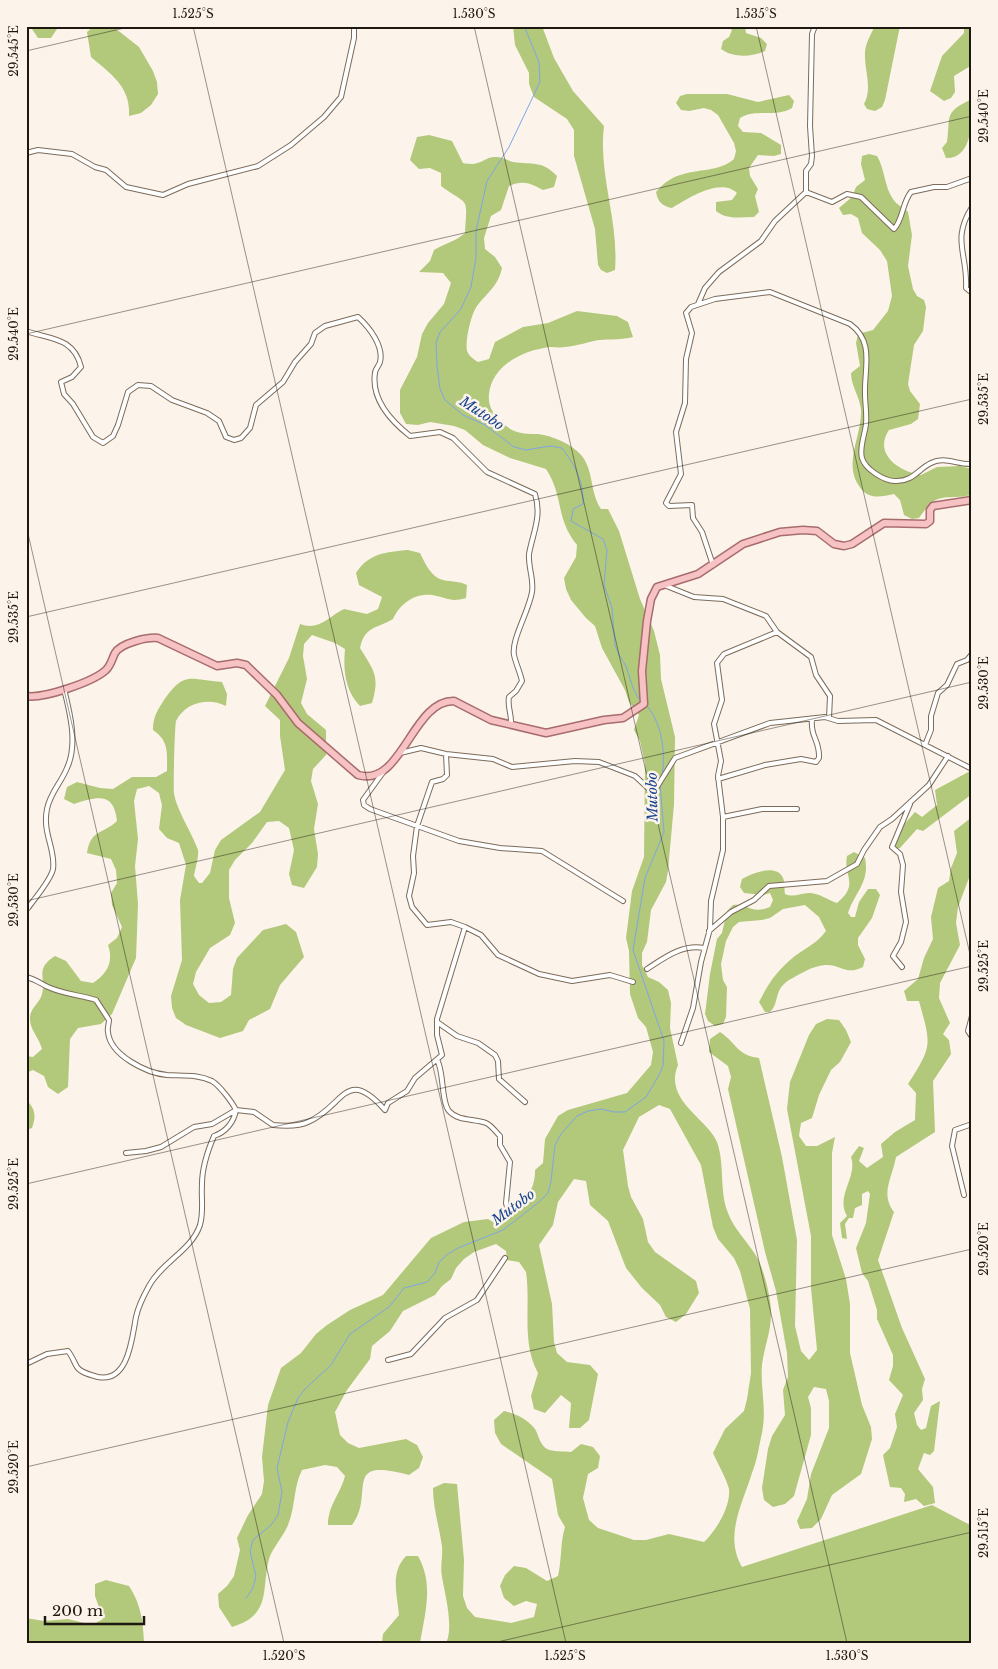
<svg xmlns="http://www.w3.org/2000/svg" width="998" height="1669" viewBox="0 0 998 1669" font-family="'Libre Baskerville',serif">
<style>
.forest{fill:#b2c87a}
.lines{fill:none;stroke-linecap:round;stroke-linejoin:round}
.stream{stroke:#7fa5e6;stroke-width:1}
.street-casing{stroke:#7c6b59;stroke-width:6}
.primary-casing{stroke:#a76c6c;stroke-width:9}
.street{stroke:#fff;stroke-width:4}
.primary{stroke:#f7c2c4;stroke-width:6}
.ticks{fill:none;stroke:#1e1810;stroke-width:1;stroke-opacity:0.45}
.labels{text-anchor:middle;stroke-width:5;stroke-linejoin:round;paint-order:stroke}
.water-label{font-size:14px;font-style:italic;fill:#18438f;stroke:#fcf4eb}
.neatline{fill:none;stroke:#1e1810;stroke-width:2}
.ticks-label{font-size:12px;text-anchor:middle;fill:#1e1810}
</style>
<rect width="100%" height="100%" fill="#fcf4eb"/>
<!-- forest -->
<path class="forest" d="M30 26H59L51 38H38Z
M94 26H111L120 32 139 47 153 71 157 82 158 94 151 105 141 113 129 116C131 87 111 74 91 57L87 32Z
M513 26H542L554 58 573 91 604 126C598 174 619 221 615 270L607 273 601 270 598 265 595 229 574 156V130L567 119 534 97 529 84V73L515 45Z
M726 26H745L746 33 761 38 767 44 765 51C752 57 733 58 721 49L723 41 729 37 732 30Z
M875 26H900L885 100 882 107 875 111 867 109 864 104C873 88 864 70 865 53 865 44 871 34 875 26Z
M964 26H972V65L954 76 955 92 951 98 944 101 930 91 942 56 964 33Z
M687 94H727L758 102 789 95 794 101 792 108C775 118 756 108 740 118L738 126 743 132 761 133 781 145V154L774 156 758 155 749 168 750 176 758 189 755 196 759 212 754 217C740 217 727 220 716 211V202L732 200 737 193C721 177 688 198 672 208 662 206 658 202 656 192 680 162 712 178 734 159L736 151 734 143 718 115 711 110 704 108 689 111 681 110 676 103 680 96Z
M972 99C972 117 974 159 946 158L942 148 947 142C951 115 943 113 972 99Z
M429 135 452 141 463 163C483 167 483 156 497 157 503 157 508 161 513 162 532 165 542 160 557 176L554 187 543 190C530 183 523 180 509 186L501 210 491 216 484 238 485 249 495 257 502 268C498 286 488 292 477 306 471 314 465 341 467 351 469 356 473 359 478 362L489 359 495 342 523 327 548 323 577 311 617 316 628 322 633 337C622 340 611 339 599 340 588 342 577 346 565 347 560 348 555 347 550 347 524 350 492 365 489 394 487 410 499 422 512 430 520 434 529 434 538 434 553 436 572 444 582 456 594 472 590 493 601 509H608L619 531 640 599 654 631 660 655 661 679 675 737 674 804 668 871 666 882 651 910 647 942 642 953V965L648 977 659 982 668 990 671 1003 670 1028 678 1065C663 1100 708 1119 717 1142 725 1164 719 1191 728 1213 734 1229 746 1240 755 1254 763 1267 768 1287 770 1301 774 1326 765 1342 762 1365 760 1388 767 1408 762 1433 759 1446 757 1461 752 1473 742 1505 724 1536 742 1567L932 1505 972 1526V1643H446C454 1628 445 1594 442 1577 440 1567 443 1556 442 1546 439 1526 433 1508 433 1488L444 1483 457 1484 464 1560 463 1596 467 1608 475 1617 511 1623 534 1617 537 1604 526 1601 514 1606 504 1598 500 1586 505 1575 514 1566 526 1568 547 1581 558 1576C562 1559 560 1543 565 1527L558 1515 552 1479 501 1444 495 1433 494 1420 504 1411C516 1414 527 1419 535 1429 539 1435 539 1444 547 1449 553 1452 564 1451 571 1452L581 1444 593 1447 600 1456 598 1468 588 1474 583 1498 589 1520 598 1528 634 1540H646L669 1534 704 1542C716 1531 731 1506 729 1489 727 1480 717 1462 713 1453L725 1429 744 1411 747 1399 751 1373 750 1309 740 1271 734 1258 718 1239 713 1227 701 1165 670 1109 659 1105 639 1117 623 1150 628 1186 631 1197 643 1219 648 1242 655 1252 696 1281 699 1293 686 1314 676 1322 666 1317 660 1305 642 1288 626 1268 608 1221 590 1205 586 1181 574 1179 558 1202 553 1225 539 1245 552 1304 554 1342 557 1353 567 1362 590 1365 598 1374 589 1420 580 1428H569L571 1403 561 1395 545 1413 534 1409 531 1396 538 1373C521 1342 531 1306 526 1272L519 1262 507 1260 506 1251 496 1244 474 1252 464 1259 456 1268 451 1279 442 1286 435 1295 403 1311 390 1331 372 1346 370 1359 347 1390 335 1412 340 1435 348 1443 359 1448 406 1439 417 1445 423 1457 419 1468 409 1475C340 1456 376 1494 352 1525H328C328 1505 340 1495 345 1476L337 1467 325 1465 302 1470C293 1488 296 1505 288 1525 283 1537 273 1547 269 1559 261 1590 272 1615 232 1627L219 1607 218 1594 227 1586 234 1576 240 1550 237 1538 248 1515 262 1494 264 1481 262 1457 268 1405 281 1368 301 1353 316 1334 327 1325 350 1310 383 1295 431 1238 464 1222 488 1219 495 1223C517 1217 536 1192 535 1170L543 1163 545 1139 558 1116 568 1110 627 1093 651 1065 653 1052 646 1027 638 1018 630 994 629 951 626 938 632 891 644 857 645 764 640 741 634 730 639 715 629 702 625 690 602 648 595 626 586 618 571 600 566 589 564 578 576 557 577 545C555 518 564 496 546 469L510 458 483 445 465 430 454 426 430 422 418 425 406 424 400 413V390L417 357 422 334 428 323 444 304 451 283 443 273 419 272 430 261 434 250C445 243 455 242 465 233 467 195 470 207 441 186V173L430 168 419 169 410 160 417 137Z
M869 154 877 156C885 169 884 186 893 199 897 206 904 207 908 212L912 235 908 266 913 289 917 296 924 300 926 307 923 331 914 345 908 384 910 391 920 404 918 419 911 424 889 430C873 454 899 472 921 475L937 467 960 466 972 469V495C943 501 939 489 919 518L912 519 904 515 900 500 894 494C880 497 868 500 859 486 843 462 862 437 861 410 860 397 851 386 851 373L860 366 856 343 858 334 873 330 888 311 892 296 887 261 880 250 862 233 858 218 851 214 843 215 839 208 852 197 856 187 865 180 861 164 862 156Z
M408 550 420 553C425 563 431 577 443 580 452 582 459 581 467 585L466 598C449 603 447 597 432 595 414 593 400 604 393 619 376 629 365 626 360 648 374 671 380 676 372 703L360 706C345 691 343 670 345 649L335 643 312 635 304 644 303 656 307 679 301 703 307 714 326 730V755L313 769 311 781 318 804 314 829 318 854 317 867 304 888 292 885 289 874 294 850 289 828 279 821 267 822 252 843 235 860 229 870V898L235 923 230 935 210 948 196 972 193 984 199 995 209 1003 221 1002 231 995 233 969 237 958 263 930 286 924 296 932 304 957 280 985 270 1009 249 1020 243 1031 220 1038 186 1025 176 1018 172 1008 171 996 182 960 180 900 186 865 179 843 167 838 159 829 162 805 159 793 149 786 137 789 134 801 138 839 135 866 138 904 136 958 112 1014 101 1024 78 1028 70 1039 68 1087 58 1094 48 1087 44 1076 33 1070 26 1073V1056L33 1057 42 1049C39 1037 29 1029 30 1017 31 1008 38 1004 41 997 48 978 33 970 55 956L66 961 81 981 93 983C107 974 114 962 108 945L117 938 122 927 112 905 111 893 117 883 116 870 111 859 87 853C91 829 102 835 117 821 114 791 96 797 74 804L64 799 67 787 77 782 100 788 113 789 132 777H156L167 771C167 752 169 741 153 730 153 717 157 711 164 700 185 670 190 680 222 682L227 694 226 706C209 697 185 702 176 721 175 724 173 787 174 793 176 809 193 835 198 850 199 857 195 869 194 876L199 883H202L210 873 215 850 221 840 260 812 285 770 280 736V720L265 706 289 658 300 624C319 631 328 617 344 609L367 614 378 609 382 597 359 585 356 573C369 553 386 552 408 550Z
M972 770V794L923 831 917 829 900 848 895 849 900 829 915 812 922 817 937 805 935 790Z
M972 817V870L958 907 956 923 960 945 940 983 939 998 950 1023 943 1034 949 1040 951 1054 933 1081 935 1132 896 1157C892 1179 880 1193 894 1212L878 1260 902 1328 925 1379 922 1389 923 1400 914 1413 917 1425 921 1430 926 1428 931 1406 940 1401 934 1451 930 1455 924 1453 918 1469 933 1487 935 1503 924 1506 916 1499 904 1502 905 1494 901 1488 890 1487 883 1455 890 1448 897 1427 895 1414 903 1395 889 1380 893 1366V1355L877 1319V1310L868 1281 862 1273 856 1248 866 1223 870 1194 868 1191 862 1194V1205L855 1208 853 1218H849L845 1224 847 1239 842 1238 840 1223 847 1216C835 1196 858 1177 851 1157L859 1146 864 1148 859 1161 867 1168 883 1157 881 1144 895 1132 915 1120 916 1093 908 1084C933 1045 931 1045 919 1001H907L904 991 918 979 924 958 933 939 931 917 938 888 949 881 951 868 957 853 954 831Z
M854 852 865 858C870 882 855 892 848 913L851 917H855L859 902 868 889H876L880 895 872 918 858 938V945L865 959 863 967C846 976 841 964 825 965 812 966 800 974 789 980 773 990 780 1003 770 1012H765L759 1002C769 983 773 976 789 961 802 949 816 945 826 931L819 917 805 905 783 909 770 918 762 920 739 922 733 927 726 941 721 964 723 980 727 987 726 1017 723 1024 715 1026 708 1021 705 1014 710 974 717 939 722 933 727 911 733 905C749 903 750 915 770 907L773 900 770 893 763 895 744 893 740 887 742 879C752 873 777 863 783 878 785 882 784 889 785 894 794 898 800 893 809 893 819 893 828 900 837 903 860 884 843 876 847 856Z
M827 1019 839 1020 846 1030 851 1042 840 1062 831 1070 819 1095 812 1118 801 1123 799 1136 806 1146H817L835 1137 832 1153V1235L846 1279 850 1304V1353L862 1405 871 1427 872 1439 861 1474 832 1495 821 1519 812 1528 800 1529 797 1521 807 1499 811 1474 829 1428V1401L826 1389 814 1387 808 1397 811 1408V1435L794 1496 785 1504 773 1507 764 1500 762 1488 768 1449 772 1436 785 1415 783 1390 788 1377 787 1353 776 1291 765 1252 728 1089 731 1077 728 1066 709 1052 710 1039 720 1032C737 1043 736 1055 759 1058L782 1157 797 1240 795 1326 801 1351 809 1360 817 1350 811 1288V1236L787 1109 790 1082 809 1035 816 1024Z
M26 1100C36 1109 36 1117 32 1128L26 1130Z
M406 1556H418C434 1584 425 1613 420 1643H382L383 1634 399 1615C397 1593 390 1573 406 1556Z
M106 1580 129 1586C141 1604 143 1621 144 1643H26V1618L44 1621 68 1619 92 1625 103 1619 95 1596V1584Z"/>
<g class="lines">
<!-- stream -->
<path class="stream" d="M524 26 539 62 540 82 509 147 487 181 476 231V258L471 287 461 309 440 332 436 343 437 366 440 389 445 400 463 415 485 425 514 447 526 450 550 446 562 448C575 465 584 482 583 504L573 509 571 521 603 539 607 550 604 585 612 608 615 645 619 655 626 666 633 688 639 699
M648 707C662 725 666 753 662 776
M246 1598 253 1588 256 1576 250 1551 253 1540 271 1525 278 1515 282 1492 277 1468 288 1422 298 1398 305 1389 331 1365 350 1334 389 1307 404 1288 427 1282 435 1273 439 1262 448 1254 458 1248 503 1230 539 1202 548 1193 551 1181 555 1145 561 1134 577 1116 588 1111 601 1109 614 1112H625L646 1097 658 1077 663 1066 664 1041 633 950 645 878 664 832 660 784"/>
<!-- street casing -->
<g class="street-casing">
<path id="street" d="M26 153 38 150 72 154 95 167 106 170 126 187 163 195 188 184 258 166 291 145 324 117 341 97 354 38V26
M806 192 832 202 847 194 861 197 894 229C903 220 902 203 911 192L934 187H947L972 178
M972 207C951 240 968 254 966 288L972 293
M698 304 705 288 719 272 761 241 775 221 806 192V171L811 164 812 156 810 126 812 34 815 26
M26 331C49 339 74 337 81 367L72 377 61 382 64 394 73 404 93 437 103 443 113 436 118 425 128 392 138 385 151 386 172 400 207 413 219 421 226 437 234 440 241 438 250 428 256 405 283 382 295 362 311 344 315 333 325 326 358 317C369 327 384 346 380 362 379 366 375 369 375 373 371 399 391 421 410 436L440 432 453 438 487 472 535 494C542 517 533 532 529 554 528 567 534 579 532 592 529 611 511 640 514 655 516 664 520 672 522 681L516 691 509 697C507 707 512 714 511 725
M713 565 702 532 693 518 692 505 669 506 666 503 681 474 676 432 685 403 686 359 692 333 686 313 691 307 715 299 770 292 850 324C875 342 864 368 865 394 865 404 867 413 866 424 865 434 859 448 862 458 865 469 884 481 895 481 913 482 918 469 931 463 945 456 957 465 972 464
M664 585 694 597 723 599 766 616 777 632 811 657 816 675 830 696 829 718
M925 745 931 730V716L938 693 947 685 957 664 967 660 972 654
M400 753 421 748 446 754 493 759 512 767 575 761 599 762 635 776 649 789 655 790 675 758 770 723 825 717 838 721 876 720 972 769
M446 754 447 775 443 779 432 782 417 826 413 856 414 873 409 896 412 907 427 925 451 922 465 927 481 935 498 955 539 974 572 981 610 975 633 982
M384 771 363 800 364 805 370 809 459 841 500 848 542 851 623 901
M718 779 765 765 801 759 816 762 819 758C820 740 810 737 812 720
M723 817 762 809H797
M28 908C35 898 51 880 53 869 56 850 42 833 47 809 50 793 61 783 67 768 78 744 70 713 64 689
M709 931 731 912 754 900 769 886 827 881 857 864 864 850 880 827 892 819 929 785 948 756
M902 967 893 956 901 942 906 922 901 892 903 865 900 854 892 847 910 804
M647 969C664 958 682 944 704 948
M26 977C35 979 40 983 48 987 63 994 80 995 96 1000L109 1020C109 1024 107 1028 108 1032 110 1055 146 1073 167 1075 182 1076 197 1074 212 1081 220 1086 232 1102 236 1110 234 1122 226 1132 214 1136 208 1150 202 1168 202 1184 201 1198 204 1211 200 1225 192 1250 161 1263 149 1286 144 1295 138 1307 136 1317 132 1337 129 1383 98 1377 91 1375 81 1373 77 1367 74 1362 72 1356 68 1351L47 1354 26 1364
M972 1016 968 1031 972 1037
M437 1022 457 1036 478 1043 495 1055 498 1061 499 1079 525 1102
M681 1043 693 1008 701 962 710 929 711 901 723 850V817L718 776 721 761 714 724 722 700 717 663 724 654 777 632
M437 1060C444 1070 441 1102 449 1111 459 1122 474 1118 486 1123 491 1125 496 1132 500 1136V1145L510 1162 506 1203 509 1216
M385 1110 388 1103 407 1091 415 1078 442 1055 437 1035V1019L465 927
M126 1153 146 1151 161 1147 194 1127 212 1124 236 1110 254 1112 273 1125C284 1126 298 1127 308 1122 344 1107 345 1065 385 1110
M964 1195 952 1146 955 1130 972 1124
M388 1360 411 1354 445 1318 477 1300 505 1258"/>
</g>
<!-- primary casing -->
<g class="primary-casing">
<path id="primary" d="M26 696C43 699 93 682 106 670 111 665 112 659 115 653 121 643 147 637 158 638L217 666 237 663 246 665 277 695 298 723 358 775C402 788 412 700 454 701L491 720 546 733 604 720 623 718 644 704 642 671 647 621 651 599 657 587 698 574 743 544 780 532 803 530 817 531 834 544 844 546 852 544 884 523 926 524 930 521V510L933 506 972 500"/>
</g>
<!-- street -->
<use href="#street" class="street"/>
<!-- primary -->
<use href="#primary" class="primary"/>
</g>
<!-- ticks -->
<path class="ticks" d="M193 26 566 1643M474 26 847 1643M756 26 972 963M26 51 133 26M26 334 972 116M26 525 284 1643M26 617 972 399M26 901 972 682M26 1184 972 966M26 1467 972 1249M493 1643 972 1532"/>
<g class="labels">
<!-- water labels -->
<g class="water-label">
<text transform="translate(482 413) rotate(33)" y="5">Mutobo</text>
<text transform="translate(652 797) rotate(-91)" y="5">Mutobo</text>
<text transform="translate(513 1207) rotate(-37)" y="5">Mutobo</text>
</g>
</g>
<!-- border -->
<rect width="998" height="1669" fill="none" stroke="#fcf4eb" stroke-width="55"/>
<!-- scale -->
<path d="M45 1616v8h99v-8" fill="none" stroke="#1e1810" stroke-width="2.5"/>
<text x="52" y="1616" font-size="15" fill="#1e1810" stroke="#fcf4eb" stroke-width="4" paint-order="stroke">200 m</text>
<rect x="28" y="28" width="942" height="1614" class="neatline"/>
<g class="ticks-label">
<text x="193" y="18">1.525°S</text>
<text x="474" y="18">1.530°S</text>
<text x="756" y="18">1.535°S</text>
<text transform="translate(14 51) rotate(-90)" y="4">29.545°E</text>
<text transform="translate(984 116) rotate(-90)" y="4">29.540°E</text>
<text transform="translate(14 334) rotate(-90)" y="4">29.540°E</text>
<text transform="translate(984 399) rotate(-90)" y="4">29.535°E</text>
<text transform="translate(14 617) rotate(-90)" y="4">29.535°E</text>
<text transform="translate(984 683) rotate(-90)" y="4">29.530°E</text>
<text transform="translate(14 900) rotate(-90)" y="4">29.530°E</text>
<text transform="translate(984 966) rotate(-90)" y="4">29.525°E</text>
<text transform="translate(14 1184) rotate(-90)" y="4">29.525°E</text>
<text transform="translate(984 1249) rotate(-90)" y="4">29.520°E</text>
<text transform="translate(14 1467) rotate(-90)" y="4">29.520°E</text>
<text transform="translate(984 1533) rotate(-90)" y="4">29.515°E</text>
<text x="284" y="1660">1.520°S</text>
<text x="565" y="1660">1.525°S</text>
<text x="847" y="1660">1.530°S</text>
</g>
</svg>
